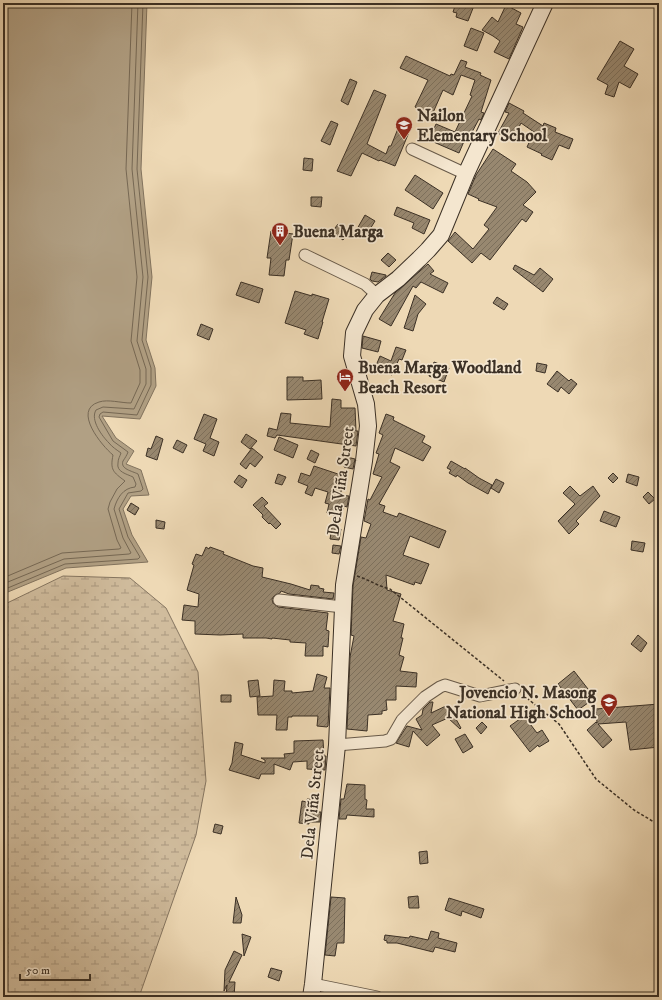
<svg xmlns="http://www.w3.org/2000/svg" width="662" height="1000" viewBox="0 0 662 1000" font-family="'IM FELL DW Pica',serif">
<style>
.wetland{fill:url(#wetland-marsh);stroke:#867661}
.water{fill:#b1a084;stroke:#82735e}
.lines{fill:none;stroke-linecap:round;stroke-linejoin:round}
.shore{stroke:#766854;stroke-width:1}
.building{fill:url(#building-hatch);stroke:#3b3025}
.street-casing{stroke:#685a49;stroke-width:13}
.secondary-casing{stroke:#3b3025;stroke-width:18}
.path{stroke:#3b3025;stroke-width:1.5;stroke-dasharray:3 2;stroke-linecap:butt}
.street{stroke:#f4e6cf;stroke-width:11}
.secondary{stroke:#f4e6cf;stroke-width:16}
.labels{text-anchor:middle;stroke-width:3.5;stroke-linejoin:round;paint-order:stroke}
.poi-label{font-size:17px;font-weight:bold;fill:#3b3025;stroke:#f4e6cf;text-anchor:start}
.street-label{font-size:17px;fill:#3b3025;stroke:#f4e6cf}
</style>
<defs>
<pattern id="wetland-marsh" width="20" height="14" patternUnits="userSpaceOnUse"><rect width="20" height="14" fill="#d0bc9d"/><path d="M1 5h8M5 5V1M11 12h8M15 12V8" fill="none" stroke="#aa9980"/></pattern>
<pattern id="building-hatch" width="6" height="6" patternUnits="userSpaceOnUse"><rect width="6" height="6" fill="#988870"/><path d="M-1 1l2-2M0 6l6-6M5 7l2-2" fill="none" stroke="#7d705c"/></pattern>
</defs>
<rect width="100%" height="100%" fill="#eed9b5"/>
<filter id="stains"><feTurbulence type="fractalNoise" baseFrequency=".005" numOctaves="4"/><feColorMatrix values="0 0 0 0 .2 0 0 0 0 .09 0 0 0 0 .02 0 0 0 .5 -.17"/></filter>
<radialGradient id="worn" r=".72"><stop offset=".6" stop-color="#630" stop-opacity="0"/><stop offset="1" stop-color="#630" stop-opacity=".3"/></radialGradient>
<!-- wetland -->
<path class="wetland" d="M63 576 130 578 166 608 198 672 206 781 196 835 139 997H3V605Z"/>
<!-- water -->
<path class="water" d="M3 3H147L141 169 152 277 146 340 155 368 156 386 140 419 102 416 116 438 134 451 126 464 141 470 149 495 131 496 123 509 132 535 148 562 66 568 3 594Z"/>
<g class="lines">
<!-- shore -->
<path class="shore" d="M3 578 62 553 119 549 121 548 117 540 108 509 110 502 117 489 125 481C113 472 110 470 113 455 102 446 72 410 99 402 108 399 121 403 131 403L140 383V370L131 341 137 277 126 169 132 3
M3 584 64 559 129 554 131 553 123 538 114 509C117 498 123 488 135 487L136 484 133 477C127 474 116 472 118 463 118 459 120 456 121 453 117 450 112 447 109 443 102 436 90 420 96 410L103 407 134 409 146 384V369L137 341 143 277 132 169 138 3
M3 590 65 564 138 559 140 557 128 537 119 509 128 493 141 491 143 489 138 474C132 471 120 469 123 461 125 458 127 455 128 452L113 441 99 417 100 414 103 412 137 415 151 385V368L142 340 148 277 137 169 143 3"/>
</g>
<!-- building -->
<path class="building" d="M456 3H475L468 21 456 17 457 13 453 12Z
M506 5 521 13 516 24 523 27 509 59 494 52 500 41 493 36 482 30 492 17 498 22Z
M471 28 484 33 477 51 464 46Z
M620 41 634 49 624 66 638 74 630 88 619 82 614 97 605 94 608 85 597 79Z
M406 56 450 76 451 74 454 75 461 60 467 62 465 67 481 73 480 75 491 80 481 112 484 113 481 120 479 119 471 134 468 132 459 153 429 140 436 124 455 132 472 96 470 95 475 80 461 75 453 95 443 90 432 115 415 107 428 80 400 68Z
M350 79 357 82 348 105 341 101Z
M374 90 386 95 367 144 386 154 389 146H391L401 121 412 125 395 166 380 160 379 161 362 153 351 176 337 171Z
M509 103 524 111 523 113 543 126 544 123 556 128 555 132 573 139 569 149 559 145 552 160 541 155 542 154 527 147 534 132 521 123 512 141 498 133 509 113 505 112Z
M331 121 338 124 330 145 321 141Z
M493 149 516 164 511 171 527 182 536 192 523 205 533 212 526 222 522 219 490 260 481 253 472 263 448 241 455 232 473 249 489 229 484 225 497 207 478 200 479 199 468 194 476 175Z
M304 158 313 159 312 171 303 170Z
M415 175 443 193 433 209 405 190Z
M311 197H322L321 207 311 206Z
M397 207 430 220 424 234 412 228 414 223 394 215Z
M365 215 375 221 367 234 357 229Z
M338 224 349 232 343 240 332 232Z
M271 231 293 234 289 260H286L284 276 269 275 271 258H267Z
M388 253 396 260 389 267 381 260Z
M428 264 434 271 430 274 448 283 443 293 421 282 416 288 413 286 391 326 379 319 395 293Z
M515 265 534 275 540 268 553 279 543 292 513 269Z
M372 272 386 275V276L378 282 372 281 370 279Z
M241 282 263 289 259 303 236 295Z
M295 291 312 296V294L329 299 322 322H323L318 339 304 334 306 330 285 323Z
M415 295 426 304 418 314 413 331 404 328Z
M497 297 508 304 504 310 493 303Z
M201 324 213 329 209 340 197 335Z
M363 336 381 341 378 352 362 348Z
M396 347 406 350 402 360 399 359 392 375 375 368 380 356 391 361Z
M434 362 449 368 444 382 429 376Z
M537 363 547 365 545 373 536 371Z
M557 371 569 381 571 379 577 384 569 394 561 387 558 392 547 384Z
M287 377H303V381L321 380 322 399 287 400Z
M332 399 341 400V408H355L356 431H358L356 446 277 435 275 438 267 436 269 428 277 430 281 413 291 414 290 423 330 427Z
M204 414 217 419 210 438 219 442 214 456 203 451 206 444 194 439Z
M386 414 394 417 393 420 425 436 422 442 431 447 423 461 395 448 390 462 400 467 379 504 385 506 383 512 397 517 399 513 446 531 439 548 410 536 403 555 429 564 421 584 415 582 414 585 386 575 387 590 401 594 393 621 404 624 401 638H403L399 655 404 657 400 671 417 673 416 687 396 686V700H386L387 710 382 711V714L368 715 367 731 347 729 350 657 354 636 351 635 353 586 361 537 366 538 371 524 364 521 368 499 370 500 382 477 373 474 379 454 376 453 383 435 379 433Z
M246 434 257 441 250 449 241 442Z
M156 436 163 439 157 460 146 456 148 448 151 449Z
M279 437 298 445 293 458 274 450Z
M177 440 187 445 183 453 173 448Z
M252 448 263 457 255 467 250 463 246 469 240 464Z
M311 450 319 454 315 463 307 459Z
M347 457 355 459 353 469 344 467Z
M451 461 465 469V468L479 478 492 485 488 494 468 483 457 475 456 477 449 473 451 470 447 468Z
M314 466 341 475 338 483 343 485 340 495 349 496 347 507 344 506 337 529H341L339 540 330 539 334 515 327 513 329 504 325 503 328 492 315 488 312 496 305 493 308 486 298 482 301 473 310 476Z
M613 473 618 478 613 483 608 478Z
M278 474 286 477 282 485 275 483Z
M628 474 639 477 637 486 626 482Z
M239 475 247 480 242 488 234 482Z
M496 479 504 483 499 493 491 488Z
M570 486 580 496 593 486 600 496 576 521 579 524 569 534 558 521 575 504 563 493Z
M648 492 655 499 649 504 643 497Z
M262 497 268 503 264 506 281 524 276 529 270 523 269 524 262 517 263 515 253 505Z
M131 503 139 508 135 515 127 510Z
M604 511 620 517 616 527 600 521Z
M156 520 165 522 164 529 156 528Z
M632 541 645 543 643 552 631 550Z
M333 545 341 546 339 554 332 553Z
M206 547 209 549 210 547 224 552 223 554 253 566 263 568 262 577 291 584 310 590 311 585 319 586V588L324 589 323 592 334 593 333 599 289 594 281 591 280 593 274 596 272 599 273 603 278 607 328 613 326 630 329 631 328 647 323 646V656H305L306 643 290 642V640L272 638V639L266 638H243V634L220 635 195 634V621L182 620 184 605 198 607 199 594 187 590 194 565 192 564 196 554 202 556Z
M638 635 647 643 641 652 631 644Z
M574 671 595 698 578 710 558 684Z
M317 674 327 677 324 688H330L328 726 327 727 317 726 318 716H292V717H288L287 730H276L277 715H258L257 697 273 696 274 680 285 681 284 691H292V693L313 691Z
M258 680 260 696 250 697 248 681Z
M221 695H231V702H221Z
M430 702H433L431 713 448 705 461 728 460 729 448 718 432 725 440 735 427 746 413 731 409 747 396 743 407 726 422 730 416 719 422 715 423 709Z
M659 704V747L630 750 626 722 598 724 612 740 603 748 587 730 596 722 597 723 596 709Z
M524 716 537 733 542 730 549 741 539 747 538 745 530 752 510 726Z
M482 722 487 727 481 734 476 728Z
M465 734 473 747 463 753 455 739Z
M323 740 324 756H326L325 770 307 769V761L293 762 290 770 274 764V774H261L259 779 229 770 232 763 235 742 243 744 241 755 265 763V760L261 758H285L284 754 294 753V741Z
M347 784 365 785V799L367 800 366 809H374V817L347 815 346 819H339L341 799H344Z
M307 799 318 800 316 812H321L320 822H309V824L299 823 302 801 307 802Z
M215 824 223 826 221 834 213 832Z
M427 851 428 863 420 864 419 852Z
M418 896 419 908H409L408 897Z
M236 897 242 915 241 923H233Z
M331 897 345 898 344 943H337L335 956 325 955Z
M449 898 484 909 481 918 462 911 461 916 445 910Z
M431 931 439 933 438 938 457 943 455 952 435 947 433 952 397 943H387V941L384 940 385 935 409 938 410 936 428 940Z
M242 934 251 937 244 956Z
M234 951 242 955 229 982H235L234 997H226L227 985 224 991 225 970Z
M271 968 282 971 279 981 268 977Z"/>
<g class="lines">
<!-- street casing -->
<g class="street-casing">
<path id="street" d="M412 149 466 174
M305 255 365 284 377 295
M279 600 343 607
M337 745 385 741 391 739 402 720 425 697 440 687 445 685 480 696 515 689
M313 984 377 997"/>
</g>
<!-- secondary casing -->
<g class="secondary-casing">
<path id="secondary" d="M311 997 313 984 337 745 344 585 364 461 368 426 366 404 352 356 354 333 365 310 377 295 398 279 419 259 428 250 441 235 466 174 545 3"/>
</g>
<!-- path -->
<path class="path" d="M357 576C369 580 378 586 390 589L504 681
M523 695 559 724 596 779 634 810 659 825"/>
<!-- street -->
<use href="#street" class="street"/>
<!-- secondary -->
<use href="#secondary" class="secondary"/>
</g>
<!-- icons -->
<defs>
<g id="school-pin" transform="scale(0.9)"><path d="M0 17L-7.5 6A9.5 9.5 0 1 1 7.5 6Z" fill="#8f2418" stroke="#f4e6cf"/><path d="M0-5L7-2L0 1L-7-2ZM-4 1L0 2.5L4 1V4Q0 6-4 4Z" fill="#fff"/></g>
<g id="building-pin" transform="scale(0.9)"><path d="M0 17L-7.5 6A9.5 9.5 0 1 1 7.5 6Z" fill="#8f2418" stroke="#f4e6cf"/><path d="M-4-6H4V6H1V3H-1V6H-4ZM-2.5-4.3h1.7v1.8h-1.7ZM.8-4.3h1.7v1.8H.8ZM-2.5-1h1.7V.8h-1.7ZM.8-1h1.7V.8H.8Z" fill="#fff"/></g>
<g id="hotel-pin" transform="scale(0.9)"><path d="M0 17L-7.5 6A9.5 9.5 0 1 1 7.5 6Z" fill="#8f2418" stroke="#f4e6cf"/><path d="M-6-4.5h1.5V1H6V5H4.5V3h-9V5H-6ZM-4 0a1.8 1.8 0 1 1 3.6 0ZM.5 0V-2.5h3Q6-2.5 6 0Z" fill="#fff"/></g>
</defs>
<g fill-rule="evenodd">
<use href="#school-pin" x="404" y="125"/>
<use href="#building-pin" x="280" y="231"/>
<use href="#hotel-pin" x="345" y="377"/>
<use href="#school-pin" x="609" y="702"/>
</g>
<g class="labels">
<!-- poi labels -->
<g class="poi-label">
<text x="417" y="121">Nailon<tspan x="417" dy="20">Elementary School</tspan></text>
<text x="293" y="237">Buena Marga</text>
<text x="358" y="373">Buena Marga Woodland<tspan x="358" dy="20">Beach Resort</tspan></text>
<text x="596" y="698" text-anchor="end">Jovencio N. Masong<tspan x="596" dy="20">National High School</tspan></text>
</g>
<!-- street labels -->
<g class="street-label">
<text transform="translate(340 481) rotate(-82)" y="6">Dela Viña Street</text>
<text transform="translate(312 804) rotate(-84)" y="6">Dela Viña Street</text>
</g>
</g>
<!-- margin -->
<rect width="662" height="1000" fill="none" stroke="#eed9b5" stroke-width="16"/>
<rect x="4" y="4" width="654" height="992" fill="none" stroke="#3b3025" stroke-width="2"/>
<rect x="8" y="8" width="646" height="984" fill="none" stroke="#3b3025"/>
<!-- scale -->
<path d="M20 974v6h70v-6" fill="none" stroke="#3b3025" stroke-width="2"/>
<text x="26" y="974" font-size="12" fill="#3b3025" stroke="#f4e6cf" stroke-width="3" paint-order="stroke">50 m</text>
<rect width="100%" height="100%" filter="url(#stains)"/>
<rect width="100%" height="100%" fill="url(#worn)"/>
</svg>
